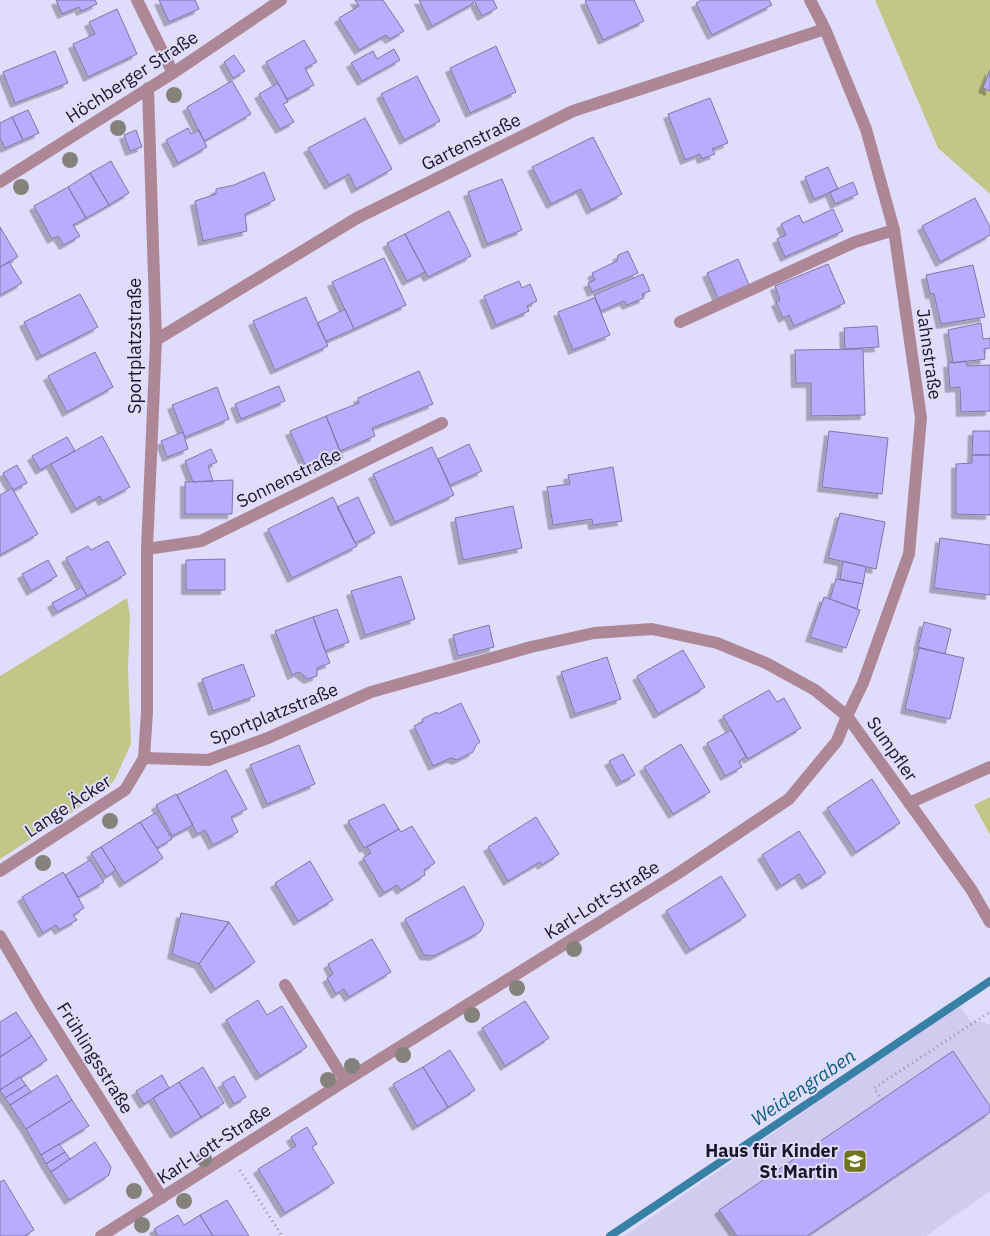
<svg xmlns="http://www.w3.org/2000/svg" width="990" height="1236" viewBox="0 0 990 1236" font-family="'IBM Plex Sans',sans-serif">
<style>
.built{fill:#d0cbef}
.green{fill:#c2c787}
.lines{fill:none;stroke-linecap:round;stroke-linejoin:round}
.stream{stroke:#3980a7;stroke-width:8}
.building{fill:#baabfe;stroke:#7f77a7;filter:url(#shadow)}
.path{stroke:#9491ac;stroke-width:3;stroke-dasharray:1 4;stroke-linecap:butt}
.service{stroke:#ae8797;stroke-width:12}
.minor{stroke:#ae8797;stroke-width:12}
.tree{fill:#84827b}
.labels{text-anchor:middle;stroke-width:4;stroke-linejoin:round;paint-order:stroke}
.street-label{font-size:18px;fill:#181527;stroke:#e0dcfc}
.poi-label{font-size:18px;font-weight:bold;fill:#181527;stroke:#e0dcfc;text-anchor:end}
.water-label{font-size:19px;font-style:italic;fill:#0b5e7e;stroke:#e0dcfc}
</style>
<defs>
<filter id="shadow"><feDropShadow dx="-4.5" dy="4.5" stdDeviation="0" flood-color="#0004"/></filter>
</defs>
<rect width="100%" height="100%" fill="#e0dcfc"/>
<!-- built -->
<path class="built" d="M959 1005 970 1021 983 1022 990 1025V1191L926 1236H624Z"/>
<!-- green -->
<path class="green" d="M875 0H990V194L938 148Z
M127 598 130 616 128 670 131 744 115 779 105 791 0 859V676Z
M990 797V835L974 805Z"/>
<g class="lines">
<!-- stream -->
<path class="stream" d="M610 1236 990 981"/>
</g>
<!-- building -->
<path class="building" d="M56 0H95L97 4 81 11 79 7 62 14Z
M159 0H195L199 9 169 22Z
M355 0H383L404 31 390 39 386 35 359 50 339 18 359 6Z
M419 0H472L474 3 432 26Z
M474 0H493L497 8 482 16Z
M587 0H634L644 21 603 40 585 1Z
M702 0H769L772 5 712 35 696 3Z
M117 9 137 54 88 77 73 44 95 34 89 22Z
M304 40 317 62 305 68 314 85 287 99 266 62Z
M496 46 516 92 470 113 450 68Z
M394 49 400 60 362 81 351 63 373 51 377 59Z
M55 51 68 83 15 103 3 72Z
M234 55 245 71 233 78 224 62Z
M990 70V91L983 88Z
M417 76 440 121 404 140 381 94Z
M232 81 251 114 204 141 187 107Z
M278 83 288 102 283 104 294 122 280 129 259 94Z
M710 98 728 143 712 149 715 154 702 159 700 154 685 160 668 114Z
M28 110 39 133 23 140 12 117Z
M12 117 23 140 5 148 0 138V123Z
M365 118 392 169 356 189 349 174 329 185 308 148Z
M188 128 191 134 199 130 207 147 178 163 166 140Z
M136 130 142 147 130 151 124 135Z
M593 137 622 194 591 210 581 189 551 204 532 167Z
M111 161 129 193 109 205 90 173Z
M828 167 838 189 814 199 805 177Z
M264 172 275 200 245 214 247 231 203 241 195 201 216 194V189L234 185Z
M90 173 109 205 86 218 68 187Z
M502 179 522 230 487 244 468 192Z
M853 182 858 194 835 204 830 192Z
M68 187 86 218 73 225 80 236 64 245 58 236 52 239 34 206Z
M975 198 990 227V235L940 262 922 226Z
M833 209 843 231 785 257 777 239 786 235 781 224 799 215 803 223Z
M449 211 471 256 428 277 405 234Z
M0 227 18 257 0 267Z
M405 234 425 272 407 281 387 243Z
M628 251 638 273 592 292 588 283 595 280 592 273 617 261 618 255Z
M384 258 406 305 354 329 332 282Z
M738 259 749 285 718 298 707 273Z
M9 262 22 283 0 295V267Z
M828 264 845 303 794 326 789 315 783 318 776 302 780 300 775 286Z
M973 265 985 317 941 324 934 294H930L926 275Z
M643 274 650 291 642 294 644 298 627 305 624 301 601 311 594 295Z
M519 281 522 288 530 284 537 301 527 306 529 311 496 325 484 296Z
M80 294 98 327 41 356 24 322Z
M306 297 328 346 275 370 253 321Z
M595 298 610 335 573 350 558 312Z
M345 309 354 329 326 341 317 323Z
M981 323 983 339 990 338V348L984 349 985 359 953 363 948 330Z
M877 326 879 347 845 349 844 328Z
M863 349 865 415 811 416V383H796L795 350Z
M95 352 113 387 67 412 48 376Z
M966 361 967 366 990 365V411L961 412 960 387 950 388 948 363Z
M419 371 433 404 372 428 375 436 340 451 326 416 359 403 358 398Z
M279 386 285 401 241 419 235 404Z
M217 387 229 419 185 437 172 405Z
M326 416 343 458 309 473 290 431Z
M829 431 888 438 882 494 822 487Z
M973 431H990V455H972Z
M183 432 188 449 167 457 161 441Z
M102 436 130 487 103 501 100 496 76 509 51 464Z
M67 437 75 451 40 470 32 456Z
M469 444 482 471 450 485 438 459Z
M432 447 454 495 395 522 373 474Z
M211 449 217 462 208 466 213 481 193 482 185 461Z
M972 455H990V515L956 514V464L972 463Z
M17 465 27 483 13 490 3 473Z
M613 467 622 521 593 525 592 519 553 525 547 487 570 484 568 475Z
M233 480 232 514H185V482Z
M12 488 38 534 0 555V495Z
M333 497 357 546 292 578 268 529Z
M358 497 375 533 355 543 337 507Z
M513 506 522 548 463 560 455 518Z
M840 513 885 522 876 569 828 558Z
M940 538 990 545V595L934 588Z
M108 541 126 574 87 596 66 558 88 546 91 550Z
M225 559V590H186V560Z
M48 560 57 576 31 591 22 574Z
M843 561 866 567 863 584 840 579Z
M401 576 415 619 365 635 351 591Z
M836 579 863 584 857 609 830 599Z
M82 587 87 596 57 612 52 603Z
M824 597 860 610 846 648 810 637Z
M337 609 349 642 325 651 313 617Z
M313 617 330 663 317 668V676L308 679 299 672 292 675 275 631Z
M924 622 951 629 945 654 918 647Z
M489 625 494 647 458 656 453 635Z
M919 648 964 658 950 719 905 709Z
M683 650 705 687 658 714 637 676Z
M607 657 621 699 575 714 561 672Z
M243 664 255 696 213 711 202 679Z
M769 690 777 702 784 698 801 728 748 759 723 716Z
M461 703 480 742 476 745 473 752 457 760 451 758 433 766 414 726 423 722 422 719 437 712 438 714Z
M731 730 746 757 739 761 742 767 725 776 707 743Z
M681 744 710 792 673 814 644 767Z
M299 745 315 784 267 804 250 765Z
M623 754 635 775 621 782 609 761Z
M226 770 247 809 231 817 238 832 213 845 205 830 197 834 177 795Z
M872 779 900 823 856 852 827 808Z
M176 794 193 825 172 836 156 805Z
M384 804 399 829 364 848 348 821Z
M156 813 172 839 157 848 140 822Z
M536 817 559 854 542 865 540 862 508 881 488 847Z
M140 822 163 858 124 883 101 847Z
M412 826 435 863 424 870 425 875 401 890 397 885 384 893 363 858 371 853 367 847 399 829 401 832Z
M799 831 826 873 806 885 799 874 781 886 762 855Z
M101 847 116 870 106 877 91 853Z
M90 860 104 882 78 897 65 875Z
M310 861 333 900 298 921 275 883Z
M63 872 84 908 73 915 77 920 59 930 56 925 43 933 22 897Z
M721 876 746 916 690 950 666 911Z
M464 886 484 924 480 932 434 956 424 955 405 919Z
M181 913 229 922 199 964 172 954Z
M229 922 255 962 215 989 199 964Z
M372 939 391 972 349 997 344 989 336 994 327 978 333 974 328 964Z
M258 1000 267 1015 282 1006 307 1047 260 1076 226 1020Z
M525 1001 549 1038 505 1066 482 1028Z
M16 1012 32 1036 0 1057V1022Z
M32 1036 47 1060 0 1090V1057Z
M450 1050 475 1090 448 1107 423 1067Z
M953 1051 990 1106V1112L807 1236H737L719 1210Z
M203 1067 224 1103 201 1117 179 1082Z
M423 1067 448 1107 417 1126 393 1084Z
M57 1075 72 1100 26 1129 10 1105Z
M162 1075 169 1088 144 1104 136 1091Z
M234 1076 246 1097 234 1104 222 1083Z
M20 1077 26 1085 5 1098 0 1090Z
M179 1082 201 1117 175 1134 153 1098Z
M26 1085 31 1092 10 1105 5 1098Z
M72 1100 89 1126 41 1155 26 1129Z
M307 1127 317 1144 312 1147 334 1183 285 1213 258 1169 296 1146 291 1137Z
M95 1142 111 1167 109 1175 69 1200 51 1172Z
M59 1144 65 1152 46 1164 41 1155Z
M65 1152 70 1159 51 1172 46 1164Z
M4 1180 34 1230 24 1236H0V1182Z
M227 1200 249 1236H213L200 1215Z
M178 1215 184 1225 200 1215 213 1236H158L154 1229Z"/>
<g class="lines">
<!-- path -->
<path class="path" d="M882 1100 874 1088 990 1012
M240 1170 282 1236"/>
<!-- service -->
<path class="service" d="M680 322 855 242 894 230
M909 803 990 767"/>
<!-- minor -->
<path class="minor" d="M137 0 173 73
M0 182 173 73 281 0
M156 340 357 218 573 111 825 29
M147 549 201 541 442 423
M144 758 208 760 268 738 371 692 531 647 594 633 652 629 717 643 766 663 815 690 847 716 971 889 990 922
M0 871 125 790 144 758 147 712V549L156 340 148 88
M0 936 40 1004 162 1198
M285 985 345 1081
M101 1236 345 1081 677 874 789 799 837 741 847 716 863 683 909 554 921 418 894 230 866 129 825 29 810 0"/>
</g>
<!-- trees -->
<g class="tree">
<circle cx="174" cy="95" r="8"/>
<circle cx="118" cy="128" r="8"/>
<circle cx="70" cy="160" r="8"/>
<circle cx="21" cy="187" r="8"/>
<circle cx="110" cy="821" r="8"/>
<circle cx="43" cy="863" r="8"/>
<circle cx="574" cy="949" r="8"/>
<circle cx="517" cy="988" r="8"/>
<circle cx="472" cy="1015" r="8"/>
<circle cx="403" cy="1055" r="8"/>
<circle cx="352" cy="1066" r="8"/>
<circle cx="328" cy="1080" r="8"/>
<circle cx="204" cy="1159" r="8"/>
<circle cx="134" cy="1191" r="8"/>
<circle cx="184" cy="1201" r="8"/>
<circle cx="142" cy="1225" r="8"/>
</g>
<!-- icons -->
<defs>
<g id="school-square" transform="scale(1.25)"><rect x="-9" y="-9" width="18" height="18" rx="4" fill="#72751d" stroke="#e0dcfc"/><path d="M0-5L7-2L0 1L-7-2ZM-4 1L0 2.5L4 1V4Q0 6-4 4Z" fill="#fff"/></g>
</defs>
<g fill-rule="evenodd">
<use href="#school-square" x="855" y="1161"/>
</g>
<g class="labels">
<!-- street labels -->
<g class="street-label">
<text transform="translate(132 77) rotate(-33)" y="6">Höchberger Straße</text>
<text transform="translate(471 142) rotate(-26)" y="6">Gartenstraße</text>
<text transform="translate(135 346) rotate(-90)" y="6">Sportplatzstraße</text>
<text transform="translate(929 354) rotate(82)" y="6">Jahnstraße</text>
<text transform="translate(289 478) rotate(-26)" y="6">Sonnenstraße</text>
<text transform="translate(274 714) rotate(-22)" y="6">Sportplatzstraße</text>
<text transform="translate(892 749) rotate(55)" y="6">Sumpfler</text>
<text transform="translate(68 806) rotate(-33)" y="6">Lange Äcker</text>
<text transform="translate(602 900) rotate(-32)" y="6">Karl-Lott-Straße</text>
<text transform="translate(95 1058) rotate(58)" y="6">Frühlingsstraße</text>
<text transform="translate(214 1144) rotate(-33)" y="6">Karl-Lott-Straße</text>
</g>
<!-- poi labels -->
<g class="poi-label">
<text x="838" y="1157">Haus für Kinder<tspan x="838" dy="21">St.Martin</tspan></text>
</g>
<!-- water labels -->
<g class="water-label">
<text transform="translate(803 1087) rotate(-34)" y="7">Weidengraben</text>
</g>
</g>
</svg>
